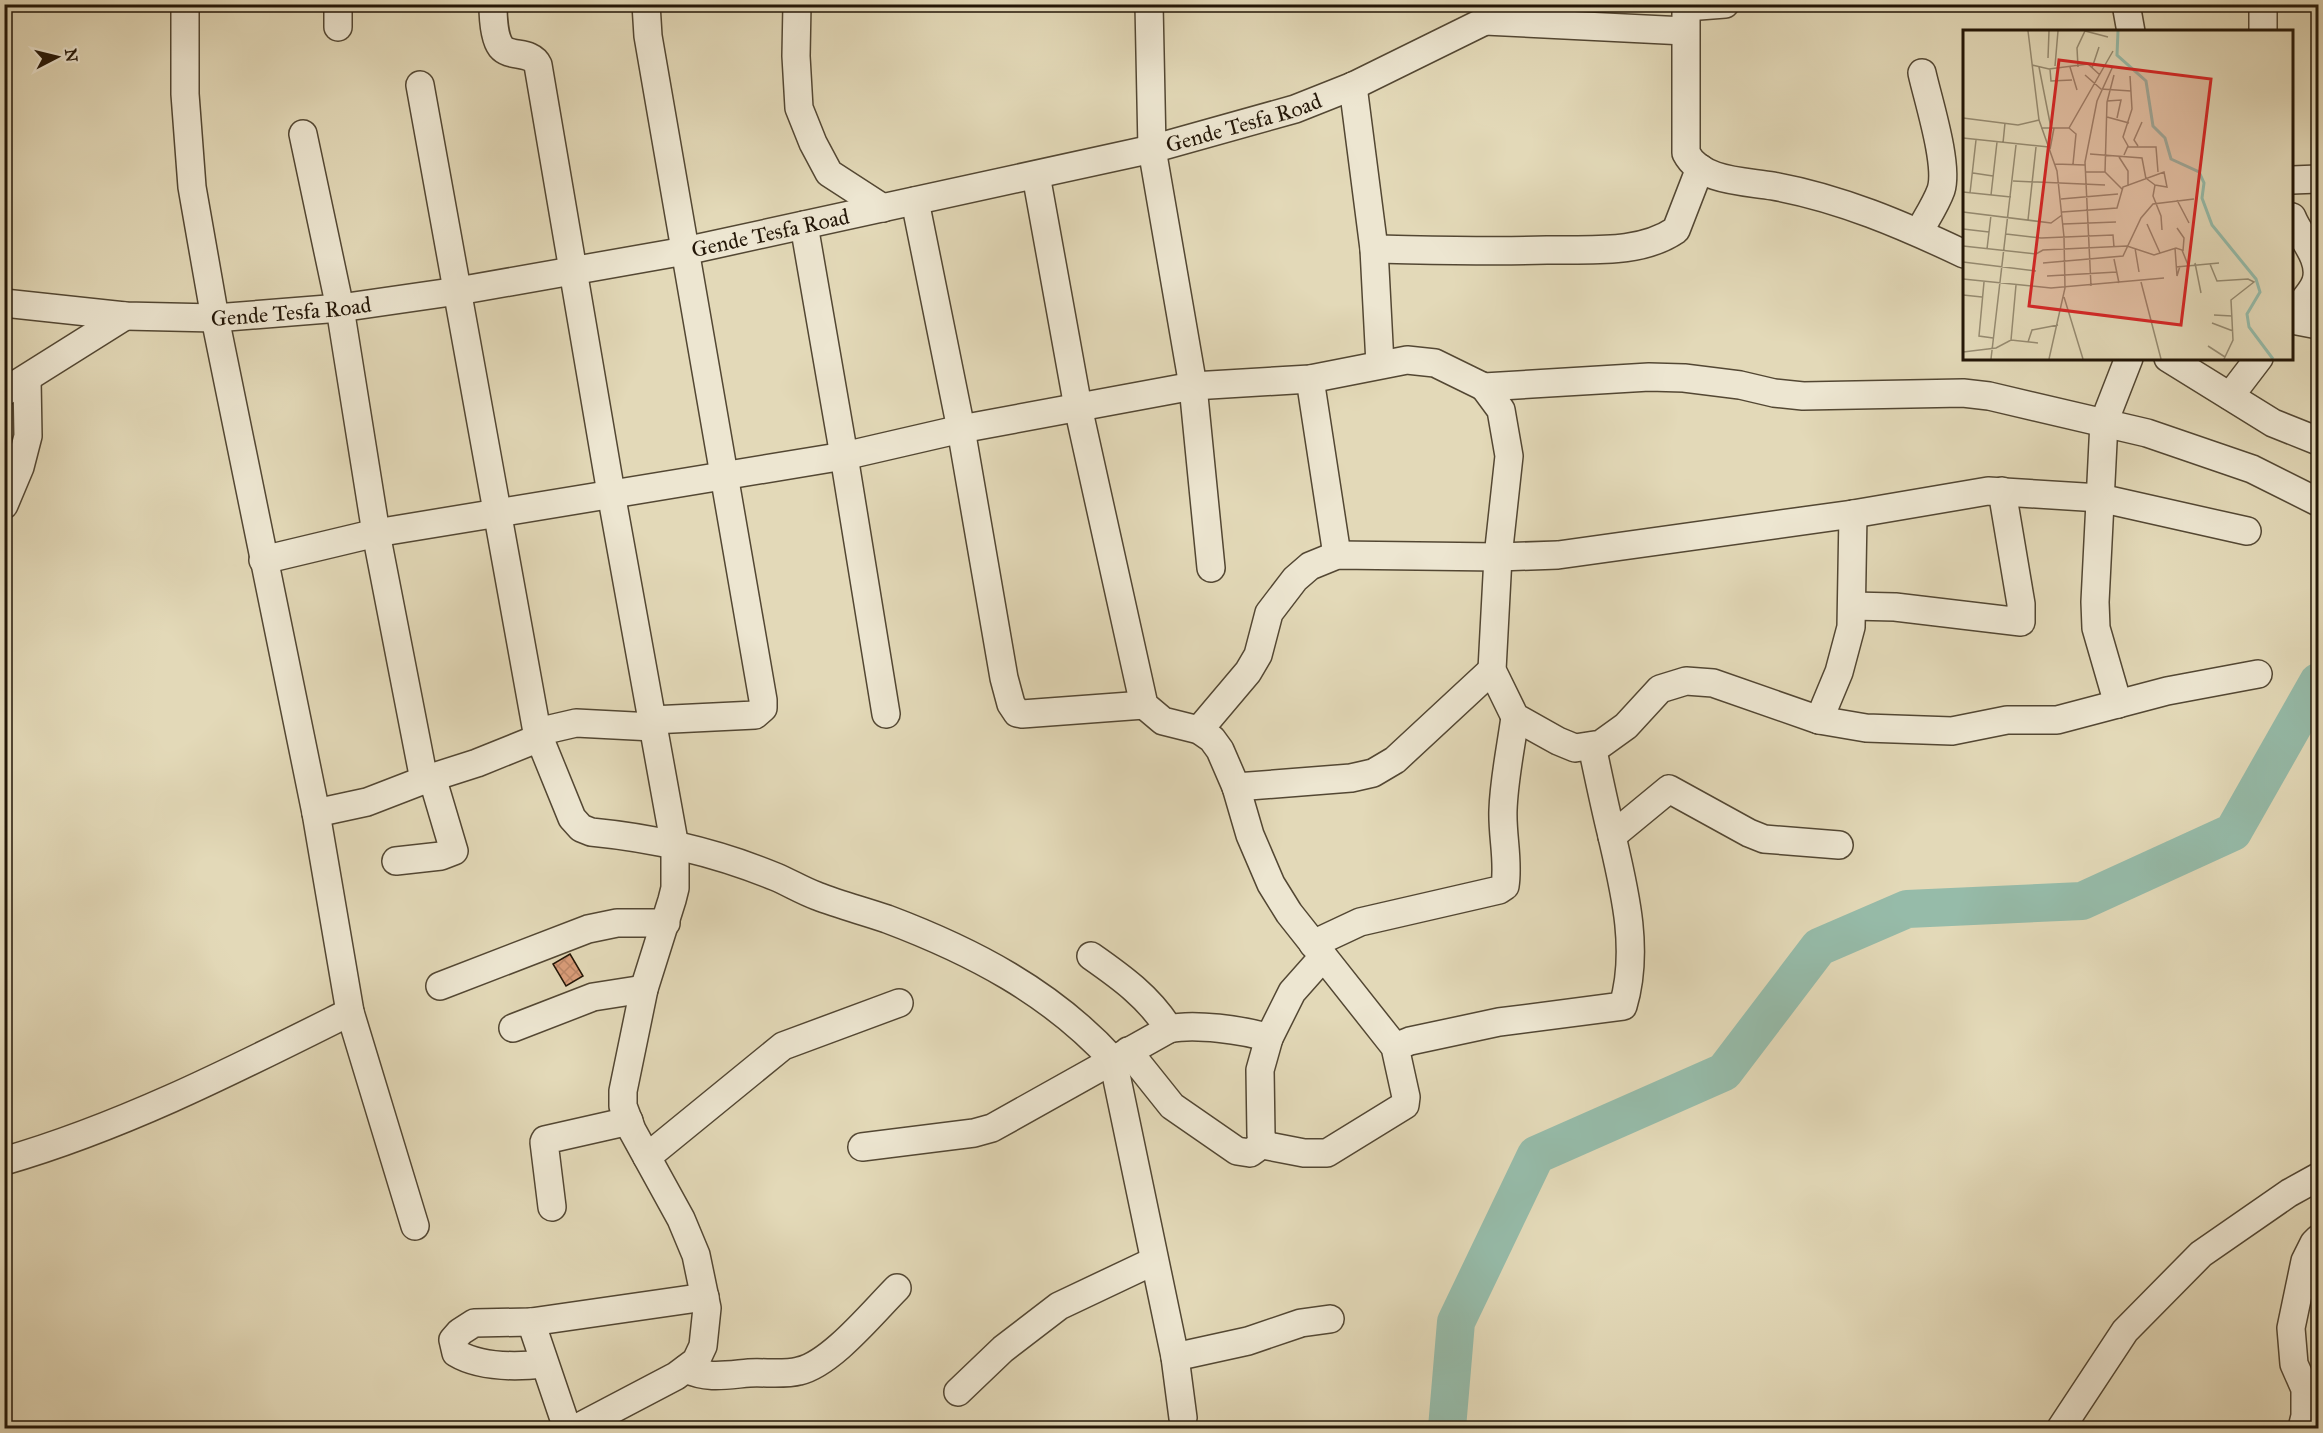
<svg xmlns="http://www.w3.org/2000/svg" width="2323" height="1433" viewBox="0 0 2323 1433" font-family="'IM FELL Great Primer',serif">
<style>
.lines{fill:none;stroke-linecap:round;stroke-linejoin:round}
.river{stroke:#96bba9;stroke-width:38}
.building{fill:url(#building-cross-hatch);stroke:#231607;stroke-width:1.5}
.minor-casing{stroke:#534733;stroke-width:30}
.minor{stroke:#ede6d1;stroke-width:27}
.labels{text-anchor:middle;stroke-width:4.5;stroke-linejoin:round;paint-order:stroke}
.street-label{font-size:22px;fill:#231607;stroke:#ede6d1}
.inset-river{fill:none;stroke:#96bba9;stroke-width:3}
.inset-road{fill:none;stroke:#968b71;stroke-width:1.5}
.view{fill:#d62828;fill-opacity:0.15;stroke:#d62828;stroke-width:3}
.inset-edge{fill:none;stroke:#231607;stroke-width:3}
</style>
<defs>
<pattern id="building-cross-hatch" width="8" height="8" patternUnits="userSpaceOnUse" patternTransform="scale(1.5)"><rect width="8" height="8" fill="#da9d79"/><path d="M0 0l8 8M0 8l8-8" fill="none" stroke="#bb8667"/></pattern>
</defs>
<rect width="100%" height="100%" fill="#e3d9b8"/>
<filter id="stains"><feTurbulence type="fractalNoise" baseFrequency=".00333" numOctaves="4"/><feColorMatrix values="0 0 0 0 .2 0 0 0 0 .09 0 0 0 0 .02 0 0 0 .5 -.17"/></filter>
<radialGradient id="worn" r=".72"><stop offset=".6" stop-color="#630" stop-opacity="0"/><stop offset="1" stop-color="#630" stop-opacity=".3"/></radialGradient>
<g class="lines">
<!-- river -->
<path class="river" d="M1447 1428 1456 1322 1536 1155 1724 1072 1819 947 1907 909 2082 901 2233 832 2318 682"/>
</g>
<!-- building -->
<path class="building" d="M570 954 583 976 566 986 553 964Z"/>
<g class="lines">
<!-- minor casing -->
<g class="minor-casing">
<g id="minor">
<path d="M185 4V94L192 187 215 318 316 813 350 1012 415 1226"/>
<path d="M338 4V27"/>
<path d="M493 4C493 16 494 38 501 47 510 58 531 50 538 65L611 493 675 847V888L672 900 644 989 623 1091V1106L632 1130 681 1219 696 1255 707 1308 703 1346 696 1361 676 1376 577 1428"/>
<path d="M646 4 648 36 763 700V708L755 715 652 720"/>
<path d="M797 4 796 56 799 108 813 143 829 173 883 208"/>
<path d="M1149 4 1152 149 1193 386 1211 568"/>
<path d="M1686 4V153C1701 182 1745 181 1773 186 1840 198 1903 225 1964 254"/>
<path d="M2126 4 2131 32"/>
<path d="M2263 4V32"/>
<path d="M1686 7 1725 4"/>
<path d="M1485 21 1685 31"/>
<path d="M420 85 537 732 572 818 581 828 591 832C653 838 718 853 776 877 790 883 803 891 817 896 840 905 864 911 887 919 972 951 1051 992 1113 1060L1175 1357 1183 1418"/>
<path d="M1353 86 1374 249 1380 364"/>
<path d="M303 134 340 308 376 533 424 780"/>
<path d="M1036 175 1078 407 1144 705 1163 721 1199 730 1212 739 1220 750 1236 787 1250 835 1271 884 1289 913 1395 1047 1406 1097 1405 1105 1327 1153H1304L1268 1146 1264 1143 1261 1135 1260 1070 1269 1038"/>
<path d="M2292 180 2318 179"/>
<path d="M915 201 961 429 1004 678 1011 704 1017 713 1022 714 1144 705"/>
<path d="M2292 217C2299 236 2323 258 2316 281 2313 292 2299 305 2292 315"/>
<path d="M804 225 844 456 886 714"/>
<path d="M1919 232C1926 219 1936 204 1941 190 1949 165 1928 100 1922 73"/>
<path d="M1374 249C1431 250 1489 252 1547 250 1590 249 1639 255 1676 230L1700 168"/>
<path id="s1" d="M4 303 125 316 215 318 340 308 458 291 685 251 1152 149 1295 109 1353 86 1485 21 1510 4"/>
<path d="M2292 320 2318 325"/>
<path d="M2168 358 2273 423 2318 441"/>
<path d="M1310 379 1337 555"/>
<path d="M1484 387 1501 410 1509 456 1498 557 1492 670 1515 717 1558 741 1575 748 1601 744 1626 726 1660 689 1686 681 1713 683 1819 720 1866 728 1952 731 2007 720H2057L2167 691 2258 674"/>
<path d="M4 392 125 316"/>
<path d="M2230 396 2259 358"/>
<path d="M4 505 20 467 28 436 27 379"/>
<path d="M263 560 376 533 844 456 961 429 1193 386 1310 379 1407 360 1435 363 1484 387 1649 377 1684 378 1740 385 1774 393 1803 396 1963 393 1989 396 2147 433 2252 469 2318 502"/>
<path d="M1852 606 1895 607 2021 622V604L2002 491"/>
<path d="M2118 704 2096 628 2095 602 2104 422 2129 358"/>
<path d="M1819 720 1839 672 1851 627 1853 514"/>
<path d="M1199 730 1248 672 1258 655 1269 613 1295 579 1310 566 1337 555 1498 557 1558 555 1853 514 1988 491 2100 498 2247 531"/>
<path d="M537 732 576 723 653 727"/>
<path d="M1236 787 1351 778 1373 773 1395 760 1492 670"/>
<path d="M316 813 367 802 424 780 477 763 539 738"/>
<path d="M1612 836 1669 789 1749 833 1764 839 1839 845"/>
<path d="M396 861 441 856 454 851 432 777"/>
<path d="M1313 944 1360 922 1499 890 1505 886C1509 861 1502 836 1503 810 1504 779 1511 747 1515 717"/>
<path d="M1091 956C1121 977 1149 997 1169 1029"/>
<path d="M440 986 588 929 617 923H666"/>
<path d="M513 1028 593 997 644 989"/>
<path d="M1395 1047 1410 1041 1499 1022 1623 1006C1640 949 1624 888 1611 832 1604 803 1598 774 1592 746"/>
<path d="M1128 1051 1172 1106 1237 1151 1250 1153 1264 1143"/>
<path d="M862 1147 974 1133 992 1128 1169 1029C1193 1023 1244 1030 1269 1038L1292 992 1323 957"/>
<path d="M647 1157 783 1046 899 1003"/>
<path d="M4 1161C125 1126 238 1068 350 1012"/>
<path d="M552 1207 544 1142 545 1140 629 1121"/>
<path d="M531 1322 567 1428"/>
<path d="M1175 1357 1248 1341 1301 1323 1330 1319"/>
<path d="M544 1364C516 1367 481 1368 456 1353L453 1340 460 1332 474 1323 531 1322 705 1297"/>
<path d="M686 1369C707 1379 726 1375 749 1373 765 1372 784 1375 799 1371 831 1364 873 1312 897 1288"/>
<path d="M958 1392 1003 1349 1059 1306 1154 1261"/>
<path d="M2061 1428 2125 1331 2201 1254 2289 1193 2318 1177"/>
<path d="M2302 1428 2305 1416V1389L2294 1364 2291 1328 2305 1261 2314 1243 2318 1239"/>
</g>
</g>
<!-- minor -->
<use href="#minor" class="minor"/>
</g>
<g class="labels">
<!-- street labels -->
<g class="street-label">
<text dy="8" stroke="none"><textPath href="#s1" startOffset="1260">Gende Tesfa Road</textPath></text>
<text dy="8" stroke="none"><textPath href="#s1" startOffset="774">Gende Tesfa Road</textPath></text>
<text dy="8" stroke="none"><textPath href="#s1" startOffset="288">Gende Tesfa Road</textPath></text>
</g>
</g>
<!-- overview -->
<g transform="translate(1963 30)">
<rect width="330" height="330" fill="#e3d9b8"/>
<path class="inset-river" d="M155 1 154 25 183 51 190 96 202 108 208 129 236 142 241 153 239 168 249 195 293 249 297 262 284 284 286 297 310 329"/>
<path class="inset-road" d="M65 1 76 90 94 141 101 207 102 258 86 329M85 28 86 1M69 35 86 39 125 34 137 45M92 36 95 1M76 37 88 98M107 37 114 60M115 37 114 18 122 1 145 7M129 38 136 17M87 39 88 51 109 50M122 45 138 59 168 61M151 45 144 72 142 142 159 159M144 71 158 70 154 88M144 87 166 93M0 88 55 95 76 90M78 98H106L150 21M106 98 113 104 110 134M0 108 86 117M40 113 42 93M175 116 171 110 179 92M165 117H193L195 142M87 119 91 98M127 124 179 128 183 149M161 125 165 116 160 107 169 79 167 46M156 127 165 141V156M92 134 122 135M123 142H142M10 143 30 146M184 149 192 155 190 166 198 186 199 200M50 151 142 155M0 162 48 167M7 163 13 110M28 165 34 112M98 169 155 164M214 170 226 193M0 182 88 193 99 185M99 182 154 178 160 157 201 142 204 157 192 155M65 190 73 117M100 194 153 192M184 194 197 223M214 198 221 208 220 221M0 199 26 202M43 204 78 208 150 205 151 217M0 216 73 224 80 220 164 216 191 225 213 218 219 220 225 235M172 218 176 242M212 218 214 246 217 236M24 219 28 185M151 229 156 253M0 232 73 241M80 233 160 226 178 188 190 174 231 169M232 233 238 263M247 234 254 251 285 249 291 252 268 270 270 310 261 329M213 237 256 233M84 246 154 242M0 249 88 258 201 248M21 252 16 306 30 308M178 252 198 329M128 256 122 132 134 71 150 36M0 265 19 267M101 267 120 329M251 285 269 286M249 293 270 301M48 310 53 255M65 312 69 300 95 295M245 316 262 327M0 322 33 318 48 310 75 313M28 329 53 115"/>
<path class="view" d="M96 30 248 49 218 295 66 276Z"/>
<rect width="330" height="330" class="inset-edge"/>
</g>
<!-- margin -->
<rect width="2323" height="1433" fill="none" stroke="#e3d9b8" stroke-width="24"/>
<rect x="6" y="6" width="2311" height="1421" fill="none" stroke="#231607" stroke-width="3"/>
<rect x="12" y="12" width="2299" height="1409" fill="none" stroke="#231607" stroke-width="1.5"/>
<!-- north arrow -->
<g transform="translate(57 57) rotate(83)" stroke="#ede6d1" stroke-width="4.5" paint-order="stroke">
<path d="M0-4.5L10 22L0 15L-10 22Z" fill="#231607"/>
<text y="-9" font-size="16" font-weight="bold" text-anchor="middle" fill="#231607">N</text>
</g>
<rect width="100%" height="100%" filter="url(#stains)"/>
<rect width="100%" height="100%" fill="url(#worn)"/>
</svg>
